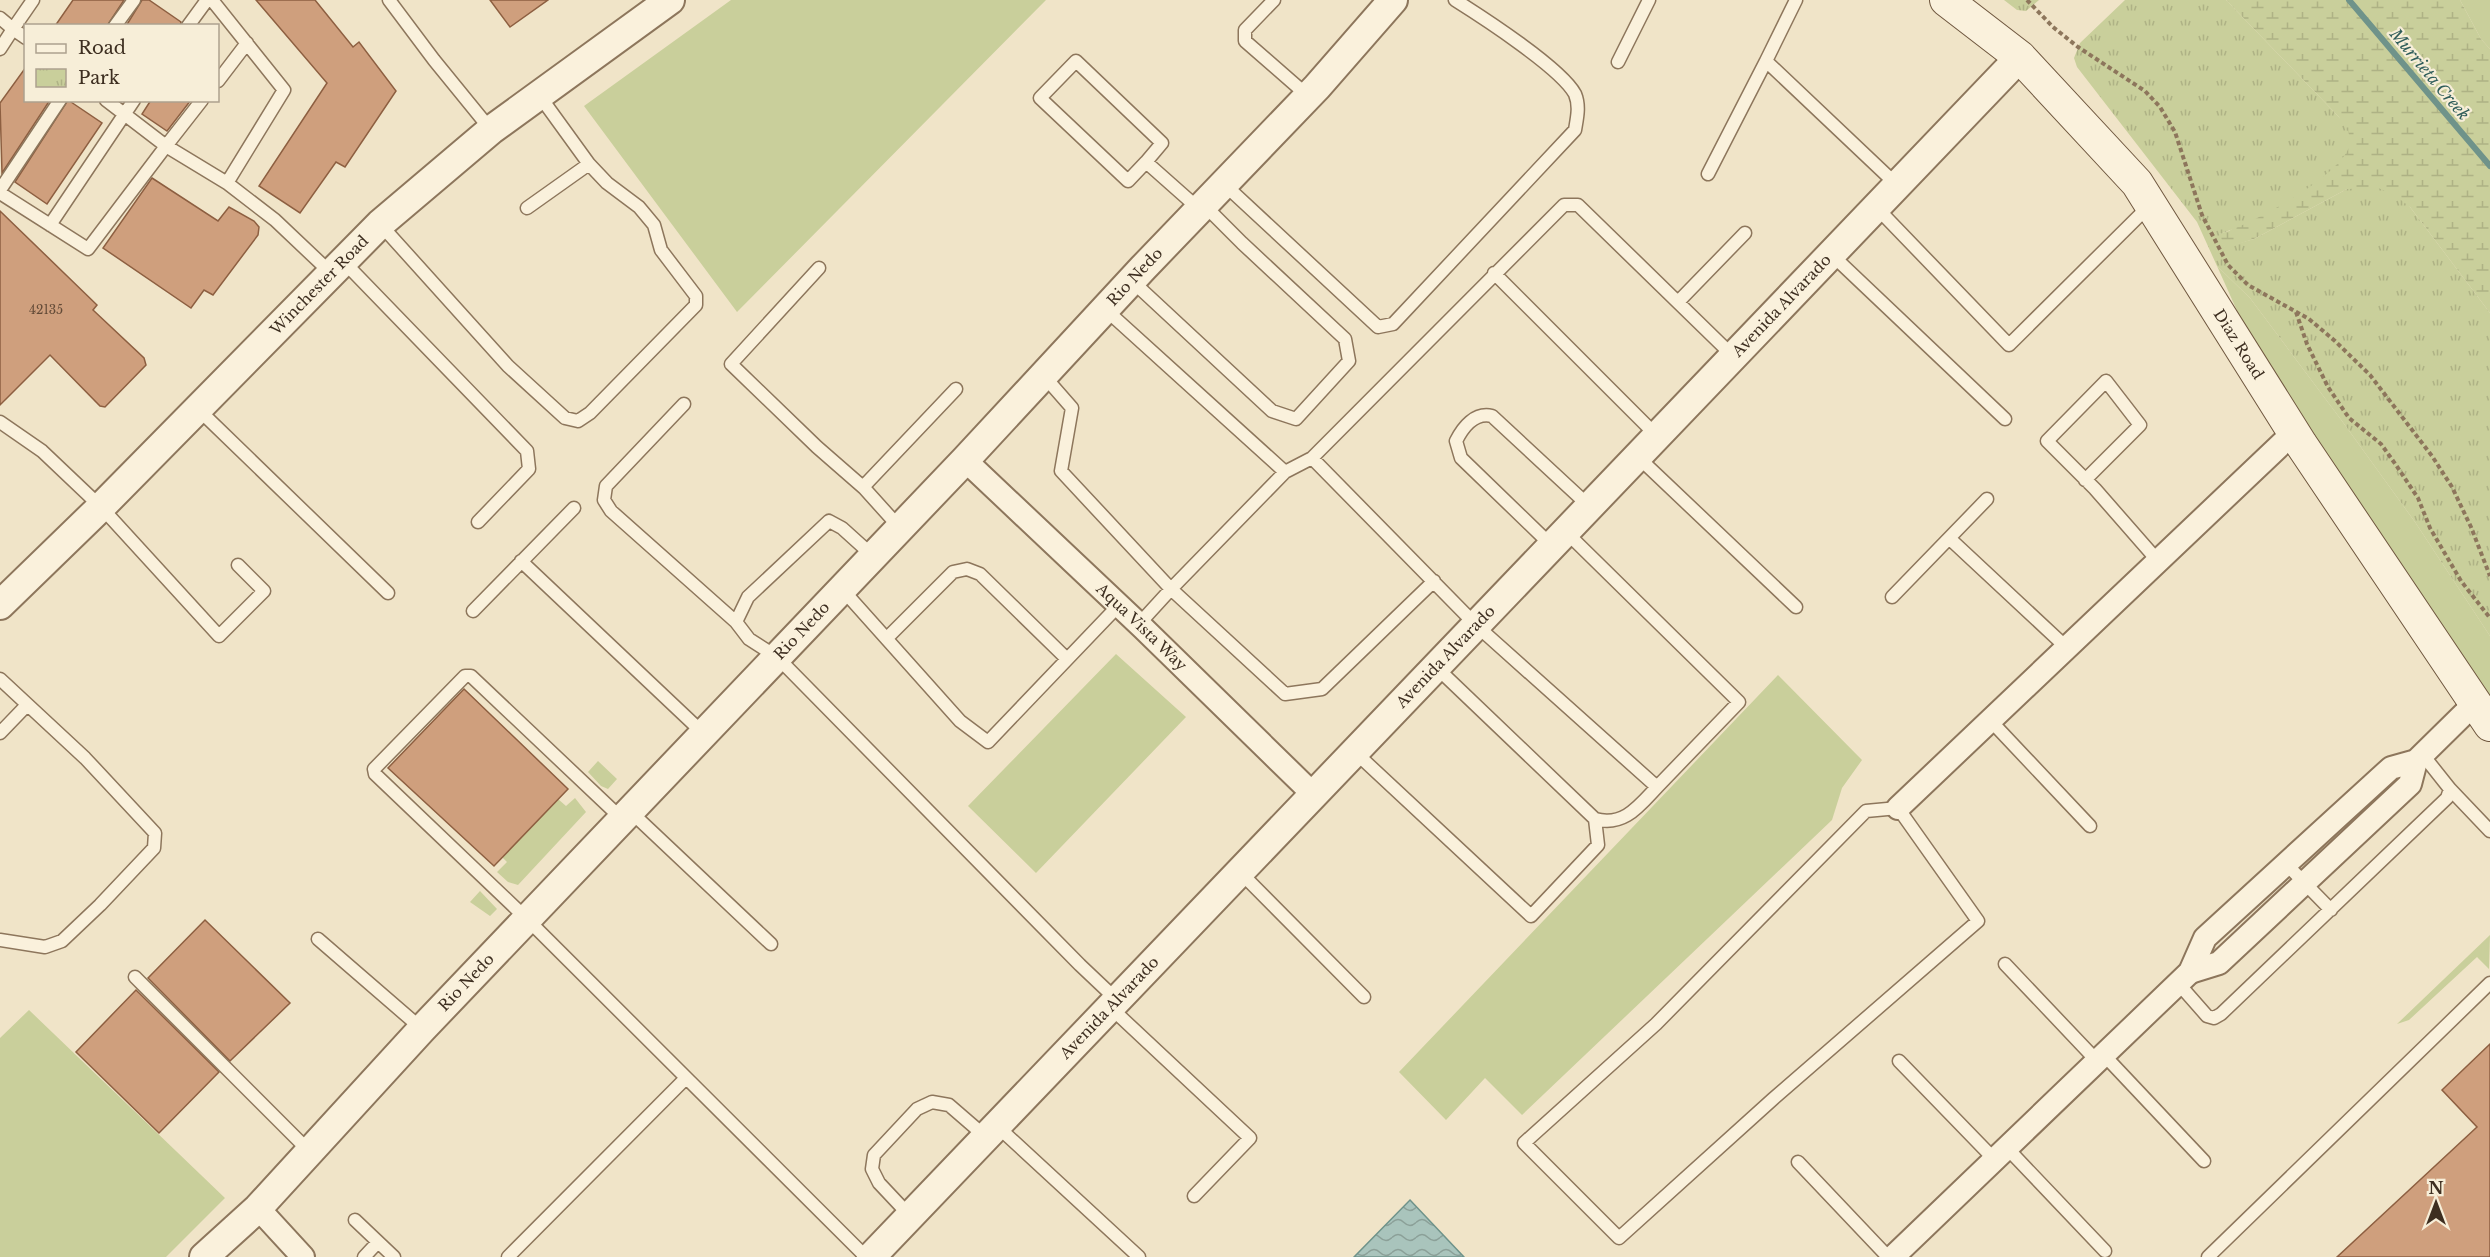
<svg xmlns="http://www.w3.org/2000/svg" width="2490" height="1257" viewBox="0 0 2490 1257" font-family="'Libre Baskerville',serif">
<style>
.green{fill:#c9cf9b}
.wetland{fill:url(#wetland-marsh)}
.park{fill:url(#park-tufts)}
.water{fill:url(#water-waves);stroke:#6f938a;stroke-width:1.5}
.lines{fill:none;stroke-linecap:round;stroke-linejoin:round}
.stream{stroke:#6f938a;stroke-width:6}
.building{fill:#cf9f7d;stroke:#8d5f41;stroke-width:1.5}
.service-casing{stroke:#8d765c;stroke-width:15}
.minor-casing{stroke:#8d765c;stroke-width:26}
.tertiary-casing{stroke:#8d765c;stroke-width:32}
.secondary-casing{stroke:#6f573f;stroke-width:34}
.path{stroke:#8d765c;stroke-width:4;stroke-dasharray:4.5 3;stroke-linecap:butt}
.service{stroke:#faf1dc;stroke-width:12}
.minor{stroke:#faf1dc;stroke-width:22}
.tertiary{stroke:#faf1dc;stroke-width:28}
.secondary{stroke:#faf1dc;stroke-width:32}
.labels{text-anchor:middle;stroke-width:4.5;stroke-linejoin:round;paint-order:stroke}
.number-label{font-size:12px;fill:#624a37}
.street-label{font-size:15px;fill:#3d2e20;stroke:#f7eed8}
.water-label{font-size:16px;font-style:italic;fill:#2f5d5a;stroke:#f7eed8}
</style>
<defs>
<pattern id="wetland-marsh" width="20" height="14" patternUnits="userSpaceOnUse" patternTransform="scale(1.5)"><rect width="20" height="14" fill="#c9cf9b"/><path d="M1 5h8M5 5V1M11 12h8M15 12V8" fill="none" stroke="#aeb285"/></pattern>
<pattern id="park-tufts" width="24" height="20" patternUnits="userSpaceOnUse" patternTransform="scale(1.5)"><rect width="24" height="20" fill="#c9cf9b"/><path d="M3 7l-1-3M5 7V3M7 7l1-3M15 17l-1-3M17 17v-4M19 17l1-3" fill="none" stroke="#aeb285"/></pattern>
<pattern id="water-waves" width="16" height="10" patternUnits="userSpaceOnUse" patternTransform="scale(1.5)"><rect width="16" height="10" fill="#a9c4bc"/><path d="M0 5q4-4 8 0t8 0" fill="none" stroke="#8ba098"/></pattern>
</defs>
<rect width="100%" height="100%" fill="#f0e4c8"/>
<!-- green -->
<path class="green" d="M731 0H1046L737 312 584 106Z
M2460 0H2490V49L2481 39Z
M2217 266 2250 298 2342 421 2415 522 2490 636V703L2260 362Z
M1116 654 1186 717 1036 873 968 806Z
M1778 675 1862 760 1842 788 1832 820 1522 1115 1485 1078 1446 1120 1399 1072Z
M598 761 617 779 608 789 601 786 588 772Z
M575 798 586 812 518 885 508 882 497 872 507 862 502 857 558 799 566 806Z
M480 891 497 909 490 916 470 902Z
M2490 935 2489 969 2477 957 2409 1020 2397 1024Z
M29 1010 225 1198 166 1257H0V1038Z"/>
<!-- wetland -->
<path class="wetland" d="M2226 0H2460L2481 39 2490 49V313L2410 207 2347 189 2254 239 2225 248 2218 234 2229 231 2349 146 2339 117Z"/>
<!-- park -->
<path class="park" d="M2004 0H2039L2026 11 2017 10Z
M2125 0H2226L2339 117C2345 126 2353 135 2349 147 2338 178 2250 225 2219 234L2225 247 2254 239 2347 189 2378 188 2393 194 2410 207 2490 313V636L2415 522 2342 421 2250 298 2217 266 2197 222 2077 67 2074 58 2080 43Z"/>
<!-- water -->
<path class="water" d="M1410 1200 1464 1257H1354Z"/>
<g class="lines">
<!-- stream -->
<path class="stream" d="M2349 0 2490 166"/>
</g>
<!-- building -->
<path class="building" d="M73 0H124L107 26H55Z
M142 0H149L181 22 180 26H126Z
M256 0H315L353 47 359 42 396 91 345 167 336 162 300 213 259 186 327 83Z
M490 0H548L510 27Z
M26 67V100H50L2 173 0 103Z
M68 100 102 123 47 204 15 182Z
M151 100H191L167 131 142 114Z
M152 178 218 221 229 207 254 221 259 227 258 235 213 295 204 290 191 308 103 248Z
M0 211 97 305 93 310 144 358 146 365 105 407 100 406 50 355 0 405Z
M464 689 568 789 494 866 388 768Z
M205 920 290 1003 230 1061 148 978Z
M136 990 219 1072 159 1133 76 1052Z
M2490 1044V1257H2337L2477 1127 2442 1090Z"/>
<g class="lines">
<!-- service casing -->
<g class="service-casing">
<path id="service" d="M212 0 284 90 227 183 275 220 332 274
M389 0 434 60 491 130
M1274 0 1245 30V41L1308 96
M1796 0 1766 61 1897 185
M0 18 13 29 33 0
M115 26 134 0
M188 26 207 0
M0 49 13 29 26 38
M1618 62 1649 0
M218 81 247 43
M106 100 166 146 202 100
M1146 162 1162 143 1076 61 1040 98 1128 181 1146 162 1199 209
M1708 174 1766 61
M1224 184 1378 327 1393 324 1575 130C1577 118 1580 106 1575 94 1561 68 1482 17 1455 0
M0 190 60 100
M0 193 88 249 166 146 227 183
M1876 207 2009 345 2150 205
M527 208 589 164 539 95
M380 224 508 366 565 418 578 421 590 413 696 305V296L661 250 654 225 639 207 607 183 589 164
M50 225 134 100
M1831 254 2005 419
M343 261 527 451 529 469 478 522
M819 268 731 364 817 447 864 488 900 528
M1494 273 1657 436
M1131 280 1272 411 1296 419 1349 361 1345 339 1242 243 1204 205
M1678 302 1745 233
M1044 376 1072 408 1061 471 1171 589 1285 472 1105 309
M684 404 606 486 604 500 611 511 736 622
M198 409 388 593
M0 422 42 451 101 507 219 636 264 591 238 565
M1638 457 1796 607
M1312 458 1564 205H1578L1734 357
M1285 472 1312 458 1477 626 1657 787 1739 702 1566 532
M2085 480 2140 425 2106 381 2047 441 2095 489 2158 561
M863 487 956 389
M1949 538 2067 648
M1552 546 1461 458 1456 441C1463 427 1475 412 1492 416L1589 506
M873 556 842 528 829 521 748 597 736 622 749 639 777 657 1080 965 1117 1000
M521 561 703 733
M842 589 960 721 988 742 1119 605
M1892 597 1987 499
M473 611 574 508
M1139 624 1171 589 1285 694 1322 689 1434 581
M887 638 953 572 967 569 980 574 1067 659
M1437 668 1595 819C1624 827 1639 806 1657 787
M0 679 85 758 155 833 154 848 100 905 62 941 45 947 0 940
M1990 720 2090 826
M0 733 27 705
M1356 753 1531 916 1598 845 1595 819
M2450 789 2490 831
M1898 808 1978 921 1773 1099 1619 1238 1524 1143 1656 1024 1866 811Z
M630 811 771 944
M622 819 471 676H465L374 769 375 774 528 920 866 1257
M2286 864 2331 910
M1240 872 1364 997
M318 939 422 1029
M2005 964 2097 1061
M135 977 310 1152
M2178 983 2207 1016 2214 1018 2221 1014 2447 798 2450 789 2423 755
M1110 1007 1250 1138 1194 1196
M2104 1055 2204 1161
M1899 1061 1995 1160
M997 1126 1139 1257
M2007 1148 2105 1251
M1798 1162 1888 1257
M910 1216 879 1183 872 1169 874 1155 917 1109 932 1102 949 1105 986 1137
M355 1220 394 1257
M364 1257 378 1242
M508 1257 686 1078
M2208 1257 2490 983"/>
</g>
<!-- minor casing -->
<g class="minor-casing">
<g id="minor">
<path id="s1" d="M965 460 1143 628 1315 796"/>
<path d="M1898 808 2293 433"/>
<path d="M2190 972 2219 963 2410 784 2416 761"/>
<path d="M258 1208 303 1257"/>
<path d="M1893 1257 2190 972 2205 938 2391 768 2416 761 2475 703"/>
</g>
</g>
<!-- tertiary casing -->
<g class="tertiary-casing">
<g id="tertiary">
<path id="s2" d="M0 605 101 507 380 224 491 130 670 0"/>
<path id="s3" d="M204 1257 258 1208 422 1029 965 460 1143 268 1317 87 1393 0"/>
<path id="s4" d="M871 1257 2020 57"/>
</g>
</g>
<!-- secondary casing -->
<g class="secondary-casing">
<g id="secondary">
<path id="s5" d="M1946 0 2020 57 2137 183 2301 444 2490 725"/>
</g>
</g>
<!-- path -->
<path class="path" d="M2027 0 2053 27 2078 47 2145 91 2160 107 2175 132 2202 215 2228 265 2248 285 2309 319 2335 341 2370 375 2432 456 2452 487 2471 527 2490 576
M2296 312 2307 344 2328 387 2349 418 2381 444 2396 465 2418 498 2430 528 2461 581 2490 618"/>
<!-- service -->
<use href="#service" class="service"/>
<!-- minor -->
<use href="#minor" class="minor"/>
<!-- tertiary -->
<use href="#tertiary" class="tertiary"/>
<!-- secondary -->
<use href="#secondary" class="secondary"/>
</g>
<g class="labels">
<!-- number labels -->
<g class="number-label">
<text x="46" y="314">42135</text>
</g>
<!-- street labels -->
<g class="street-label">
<text dy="5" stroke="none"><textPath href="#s3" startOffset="1352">Rio Nedo</textPath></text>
<text dy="5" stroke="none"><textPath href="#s2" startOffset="452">Winchester Road</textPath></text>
<text dy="5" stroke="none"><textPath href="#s4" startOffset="1317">Avenida Alvarado</textPath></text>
<text dy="5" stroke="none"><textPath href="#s5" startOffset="456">Diaz Road</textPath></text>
<text dy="5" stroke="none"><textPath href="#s1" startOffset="243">Aqua Vista Way</textPath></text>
<text dy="5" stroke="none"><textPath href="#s3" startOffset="866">Rio Nedo</textPath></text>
<text dy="5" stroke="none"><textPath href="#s4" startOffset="831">Avenida Alvarado</textPath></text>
<text dy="5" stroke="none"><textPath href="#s3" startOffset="380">Rio Nedo</textPath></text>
<text dy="5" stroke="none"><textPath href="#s4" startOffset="345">Avenida Alvarado</textPath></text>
</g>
<!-- water labels -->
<g class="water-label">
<text transform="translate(2430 74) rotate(50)" y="6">Murrieta Creek</text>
</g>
</g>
<!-- legend -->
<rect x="24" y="24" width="195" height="78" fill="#f7eed8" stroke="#ada18e" stroke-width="1.5"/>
<rect x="36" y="44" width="30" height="9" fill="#faf1dc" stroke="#ada18e" stroke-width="1.5"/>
<text x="78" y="54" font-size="18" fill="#3d2e20">Road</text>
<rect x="36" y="69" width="30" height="18" fill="url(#park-tufts)" stroke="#ada18e" stroke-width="1.5"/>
<text x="78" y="84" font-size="18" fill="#3d2e20">Park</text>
<!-- north arrow -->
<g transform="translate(2436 1203)" stroke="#f7eed8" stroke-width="4.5" paint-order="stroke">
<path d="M0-4.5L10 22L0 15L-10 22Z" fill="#3d2e20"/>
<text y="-9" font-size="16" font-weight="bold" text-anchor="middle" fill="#3d2e20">N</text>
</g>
</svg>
